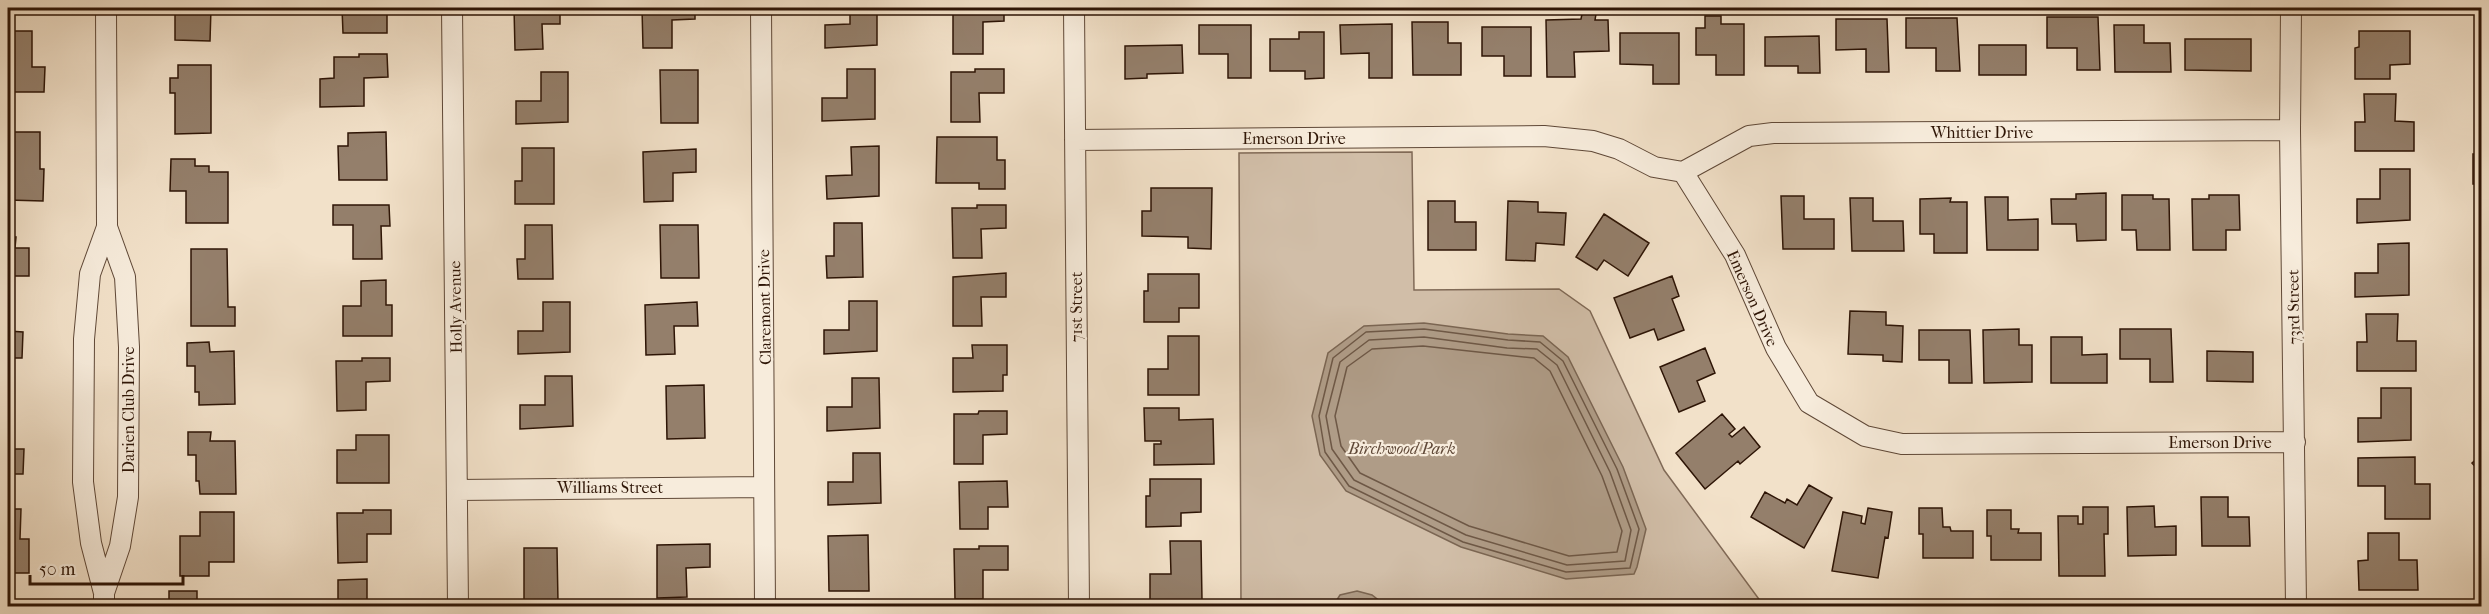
<svg xmlns="http://www.w3.org/2000/svg" width="2489" height="614" viewBox="0 0 2489 614" font-family="'IM FELL French Canon',serif">
<style>
.green{fill:#d1bea8;stroke:#806a57;stroke-width:1.5}
.water{fill:#af9c87;stroke:#7b6653;stroke-width:1.5}
.lines{fill:none;stroke-linecap:round;stroke-linejoin:round}
.shore{stroke:#6e5846;stroke-width:1.5}
.building{fill:#947f6b;stroke:#2e1506;stroke-width:1.5}
.minor-casing{stroke:#5f4837;stroke-width:22}
.minor{stroke:#f7ecdc;stroke-width:20}
.labels{text-anchor:middle;stroke-width:4.5;stroke-linejoin:round;paint-order:stroke}
.street-label{font-size:16px;fill:#2e1506;stroke:#f7ecdc}
.park-label{font-size:16px;font-style:italic;fill:#5f4837;stroke:#f7ecdc}
</style>
<rect width="100%" height="100%" fill="#f2e1c9"/>
<filter id="stains"><feTurbulence type="fractalNoise" baseFrequency=".00333" numOctaves="4"/><feColorMatrix values="0 0 0 0 .2 0 0 0 0 .09 0 0 0 0 .02 0 0 0 .5 -.17"/></filter>
<radialGradient id="worn" r=".72"><stop offset=".6" stop-color="#630" stop-opacity="0"/><stop offset="1" stop-color="#630" stop-opacity=".3"/></radialGradient>
<!-- green -->
<path class="green" d="M1412 152 1414 290 1559 289 1590 311 1664 470 1764 606H1241L1239 153Z"/>
<!-- water -->
<path class="water" d="M1424 323 1508 334 1543 336 1568 357 1623 467 1646 529 1637 567 1634 574 1566 579 1461 547 1346 491 1320 455 1312 416 1328 353 1364 326Z
M1357 591 1372 595 1386 606H1333L1340 595Z"/>
<g class="lines">
<!-- shore -->
<path class="shore" d="M1424 329 1508 340 1540 342 1563 361 1617 469 1639 529 1630 568 1566 572 1463 542 1349 486 1325 452 1319 416 1333 358 1366 332Z
M1424 337 1507 348 1537 349 1557 365 1610 472 1631 530 1625 561 1567 565 1466 535 1354 480 1332 449 1326 416 1340 362 1369 340Z
M1423 346 1534 358 1550 371 1602 476 1622 531 1617 552 1569 556 1469 526 1360 473 1341 446 1335 416 1347 367 1372 349Z"/>
</g>
<!-- building -->
<path class="building" d="M175 8H211L210 41 175 40Z
M342 8H387V33H343Z
M514 8H560V24H542L543 49 515 50Z
M642 8H695V19L672 20V48H643Z
M850 8H877V45L825 48V25L850 24Z
M953 8H1004V21L983 22V54H953Z
M1582 14H1596L1595 20H1608L1609 51 1574 52 1575 77H1547L1546 20 1581 19Z
M1705 16H1721V24H1744V75H1716V55H1696V28H1705Z
M2047 17H2098L2100 70H2077V48H2047Z
M1906 18H1957L1960 71H1936V48H1906Z
M1836 19H1887L1889 72H1866V49L1836 50Z
M1412 22H1448V43H1461V75H1413Z
M1392 24V78H1369V53L1341 54 1340 25Z
M1199 25H1251V78H1228V54H1199Z
M2114 25H2144V43H2170L2171 72H2115Z
M1482 27H1531V76H1504V56H1482Z
M8 31H32V67H45L44 92H8Z
M2359 31H2410V64L2390 65V79H2355V48L2359 47Z
M1299 32H1324V78L1305 79V71H1270V39H1299Z
M1620 33H1679V84H1653V65L1620 64Z
M1819 36 1820 73H1798V66H1765V37Z
M2185 39H2251V71L2185 70Z
M1182 45 1183 73 1147 74V78L1125 79V46Z
M1979 45H2026V75H1979Z
M359 54H387L388 77 364 78V106L320 107V79L334 78V57H359Z
M178 65H211V133L175 134V93H170V78H178Z
M847 69H875V119L822 121V98H847Z
M975 69H1004V93H979L980 122H951V72H975Z
M660 70H698V123H661Z
M541 72H568V122L516 124V101H541Z
M2364 94H2396L2395 121 2414 122V151H2355V122H2365Z
M8 132H40V169H44L43 201 8 200Z
M386 132 387 180H339L338 146H348V133Z
M937 137H997V160H1005V189H979V183H936Z
M879 146V196L827 199 826 176 852 175 851 147Z
M522 148H554V204H515V181H522Z
M696 149V172L673 173V201L644 202 643 152Z
M2473 154H2482V184H2473Z
M171 159H195V166H209V172H228V223H186V191H170Z
M2380 169H2410V220L2357 223V199H2380Z
M1151 188H1212L1211 249 1188 248V237L1142 236V211H1151Z
M2106 193V240L2077 241 2076 224H2052L2051 199H2076V194Z
M2122 195H2153V199H2169L2170 250H2137L2136 230H2122Z
M2209 195H2239L2240 230H2226V250H2193L2192 199H2209Z
M1781 196H1804V219H1834V249H1783Z
M1985 197H2008V220L2038 219V250H1987Z
M1850 198H1873V221H1903L1904 251H1852Z
M1951 198 1950 202H1967V253H1934V234H1920V199Z
M1428 201H1455V222H1476V250H1428Z
M1508 201 1538 202V212L1566 213 1564 245 1536 243 1535 261 1506 260Z
M333 205H389L390 226H381L382 259H353V225H333Z
M977 205H1006V228L981 229 982 258H953L952 208H977Z
M1604 214 1649 243 1628 276 1604 260 1597 270 1576 257Z
M8 220 9 237H16L15 248H29V276H8Z
M834 223H862L863 277 827 278 826 256H834Z
M525 225H552L553 279H518L517 259H525Z
M660 225H698L699 278H661Z
M2409 243V295L2355 297V273H2378V244Z
M191 249H227L228 307H235V326H191Z
M1006 273V297H981L982 326H953V277Z
M1148 274H1199V308H1179V322H1144V291H1148Z
M1672 276 1679 296 1672 299 1684 330 1658 340 1654 329 1630 338 1614 298Z
M386 280V305H392V336H343V306H361V281Z
M849 301H877V351L824 354V330H849Z
M543 302H570V352L518 354V331H543Z
M697 302 698 326H674L675 354 646 355 645 305Z
M1850 311 1886 312V325L1903 326 1902 362 1883 361V355L1848 354Z
M2366 314H2398L2397 341H2416V371H2357V342H2367Z
M2019 329V345H2032V382L1984 383 1983 330Z
M2120 329H2171L2173 382H2150V359H2120Z
M1919 330H1970L1972 383H1949V360H1919Z
M8 331 23 332 22 358H14L13 388H8Z
M1168 336H1199V395H1148V369H1168Z
M2051 337H2082V355L2107 354V383H2051Z
M209 342 210 352 234 351 235 404 199 405V392H195V366H187V343Z
M972 345H1007V375H1003V391L953 392V358H973Z
M1705 348 1715 373 1697 381 1705 401 1679 412 1660 367Z
M2207 351 2253 352V382L2207 381Z
M362 358H390V381L366 382V410L337 411 336 361H362Z
M545 376H572L573 426 520 429V405H545Z
M852 378H879L880 428 827 431V407H852Z
M704 385 705 438 667 439 666 386Z
M2381 388H2411V440L2358 442V418H2381Z
M2476 388H2482V418H2477Z
M1144 408H1179V420L1213 419 1214 464 1154 465V444H1161V441H1145Z
M979 411H1007V434L983 435V464H954V414H978Z
M1722 414 1735 429 1729 434 1732 437 1744 427 1760 447 1740 464 1738 461 1705 489 1676 453Z
M188 432H211L210 441H235L236 494H200L199 481H196V455H188Z
M356 435H389V483H337V450H356Z
M8 449H24L23 474H8Z
M853 453H880L881 503 828 505V482H853Z
M2482 454V474L2472 463Z
M2415 457V484H2430V519H2385V486H2358V458Z
M1150 479H1201V512L1181 513V526L1146 527V496H1150Z
M1007 481 1008 507H988V529H960L959 482Z
M1809 485 1832 498 1804 548 1751 517 1765 492 1785 503 1787 499 1797 505Z
M2201 497H2228V517H2249L2250 546H2202Z
M2154 506 2155 527 2176 526V555L2128 556 2127 507Z
M2083 507H2108V534H2104L2105 576H2059L2058 516H2078V524H2083Z
M1868 508 1892 512 1888 538 1885 537 1878 578 1832 571 1843 512 1862 516 1861 523 1865 524Z
M1919 508H1942L1943 527H1950L1951 531H1973V558H1923V534H1919Z
M8 509H21L20 539H29V573H8Z
M363 510H391V534H367V562L338 563 337 513H363Z
M1987 510H2011V529H2019L2018 533H2041V560H1991V536H1987Z
M200 512H234V562H209V576H180V536H200Z
M2368 533H2399V560H2417L2418 590H2359L2358 561 2368 560Z
M868 535 869 591H829L828 536Z
M1170 541H1201L1202 600H1150V574H1171Z
M710 544V567L686 568 687 597 657 598V545Z
M979 546H1008V570H983V599H955L954 549H979Z
M524 548H557L558 602H524Z
M367 579V606H338V580Z
M169 591H197V603L217 602V606H169Z
M40 600V606H8V601Z"/>
<g class="lines">
<!-- minor casing -->
<g class="minor-casing">
<path id="minor" d="M452 8 458 606
M761 8 765 606
M1074 8 1079 606
M2291 8 2290 130 2296 606
M1075 140 1544 136 1593 141 1619 149 1654 167 1683 172 1735 255 1776 348 1809 403 1865 436 1902 444 2295 442
M1683 172 1749 136 1773 133 2290 130
M457 490 764 487
M104 593 120 546 128 497 129 347 125 277 107 227 106 8
M104 606V593L91 543 83 482 84 339 90 274 107 227"/>
</g>
<!-- minor -->
<use href="#minor" class="minor"/>
</g>
<g class="labels">
<!-- street labels -->
<g class="street-label">
<text x="1982" y="138">Whittier Drive</text>
<text x="1294" y="144">Emerson Drive</text>
<text transform="translate(1753 298) rotate(66)" y="6">Emerson Drive</text>
<text transform="translate(455 307) rotate(-91)" y="6">Holly Avenue</text>
<text transform="translate(764 307) rotate(-91)" y="6">Claremont Drive</text>
<text transform="translate(1076 307) rotate(-90)" y="6">71st Street</text>
<text transform="translate(2293 307) rotate(-91)" y="6">73rd Street</text>
<text transform="translate(128 410) rotate(-90)" y="6">Darien Club Drive</text>
<text x="2220" y="448">Emerson Drive</text>
<text x="610" y="493">Williams Street</text>
</g>
<!-- park labels -->
<g class="park-label">
<text x="1402" y="454">Birchwood Park</text>
</g>
</g>
<!-- margin -->
<rect width="2489" height="614" fill="none" stroke="#f2e1c9" stroke-width="30"/>
<rect x="9" y="9" width="2471" height="596" fill="none" stroke="#2e1506" stroke-width="3"/>
<rect x="15" y="15" width="2459" height="584" fill="none" stroke="#2e1506" stroke-width="1.5"/>
<!-- scale -->
<path d="M30 575v9h153v-9" fill="none" stroke="#2e1506" stroke-width="3"/>
<text x="39" y="575" font-size="18" fill="#2e1506" stroke="#f7ecdc" stroke-width="4.5" paint-order="stroke">50 m</text>
<rect width="100%" height="100%" filter="url(#stains)"/>
<rect width="100%" height="100%" fill="url(#worn)"/>
</svg>
